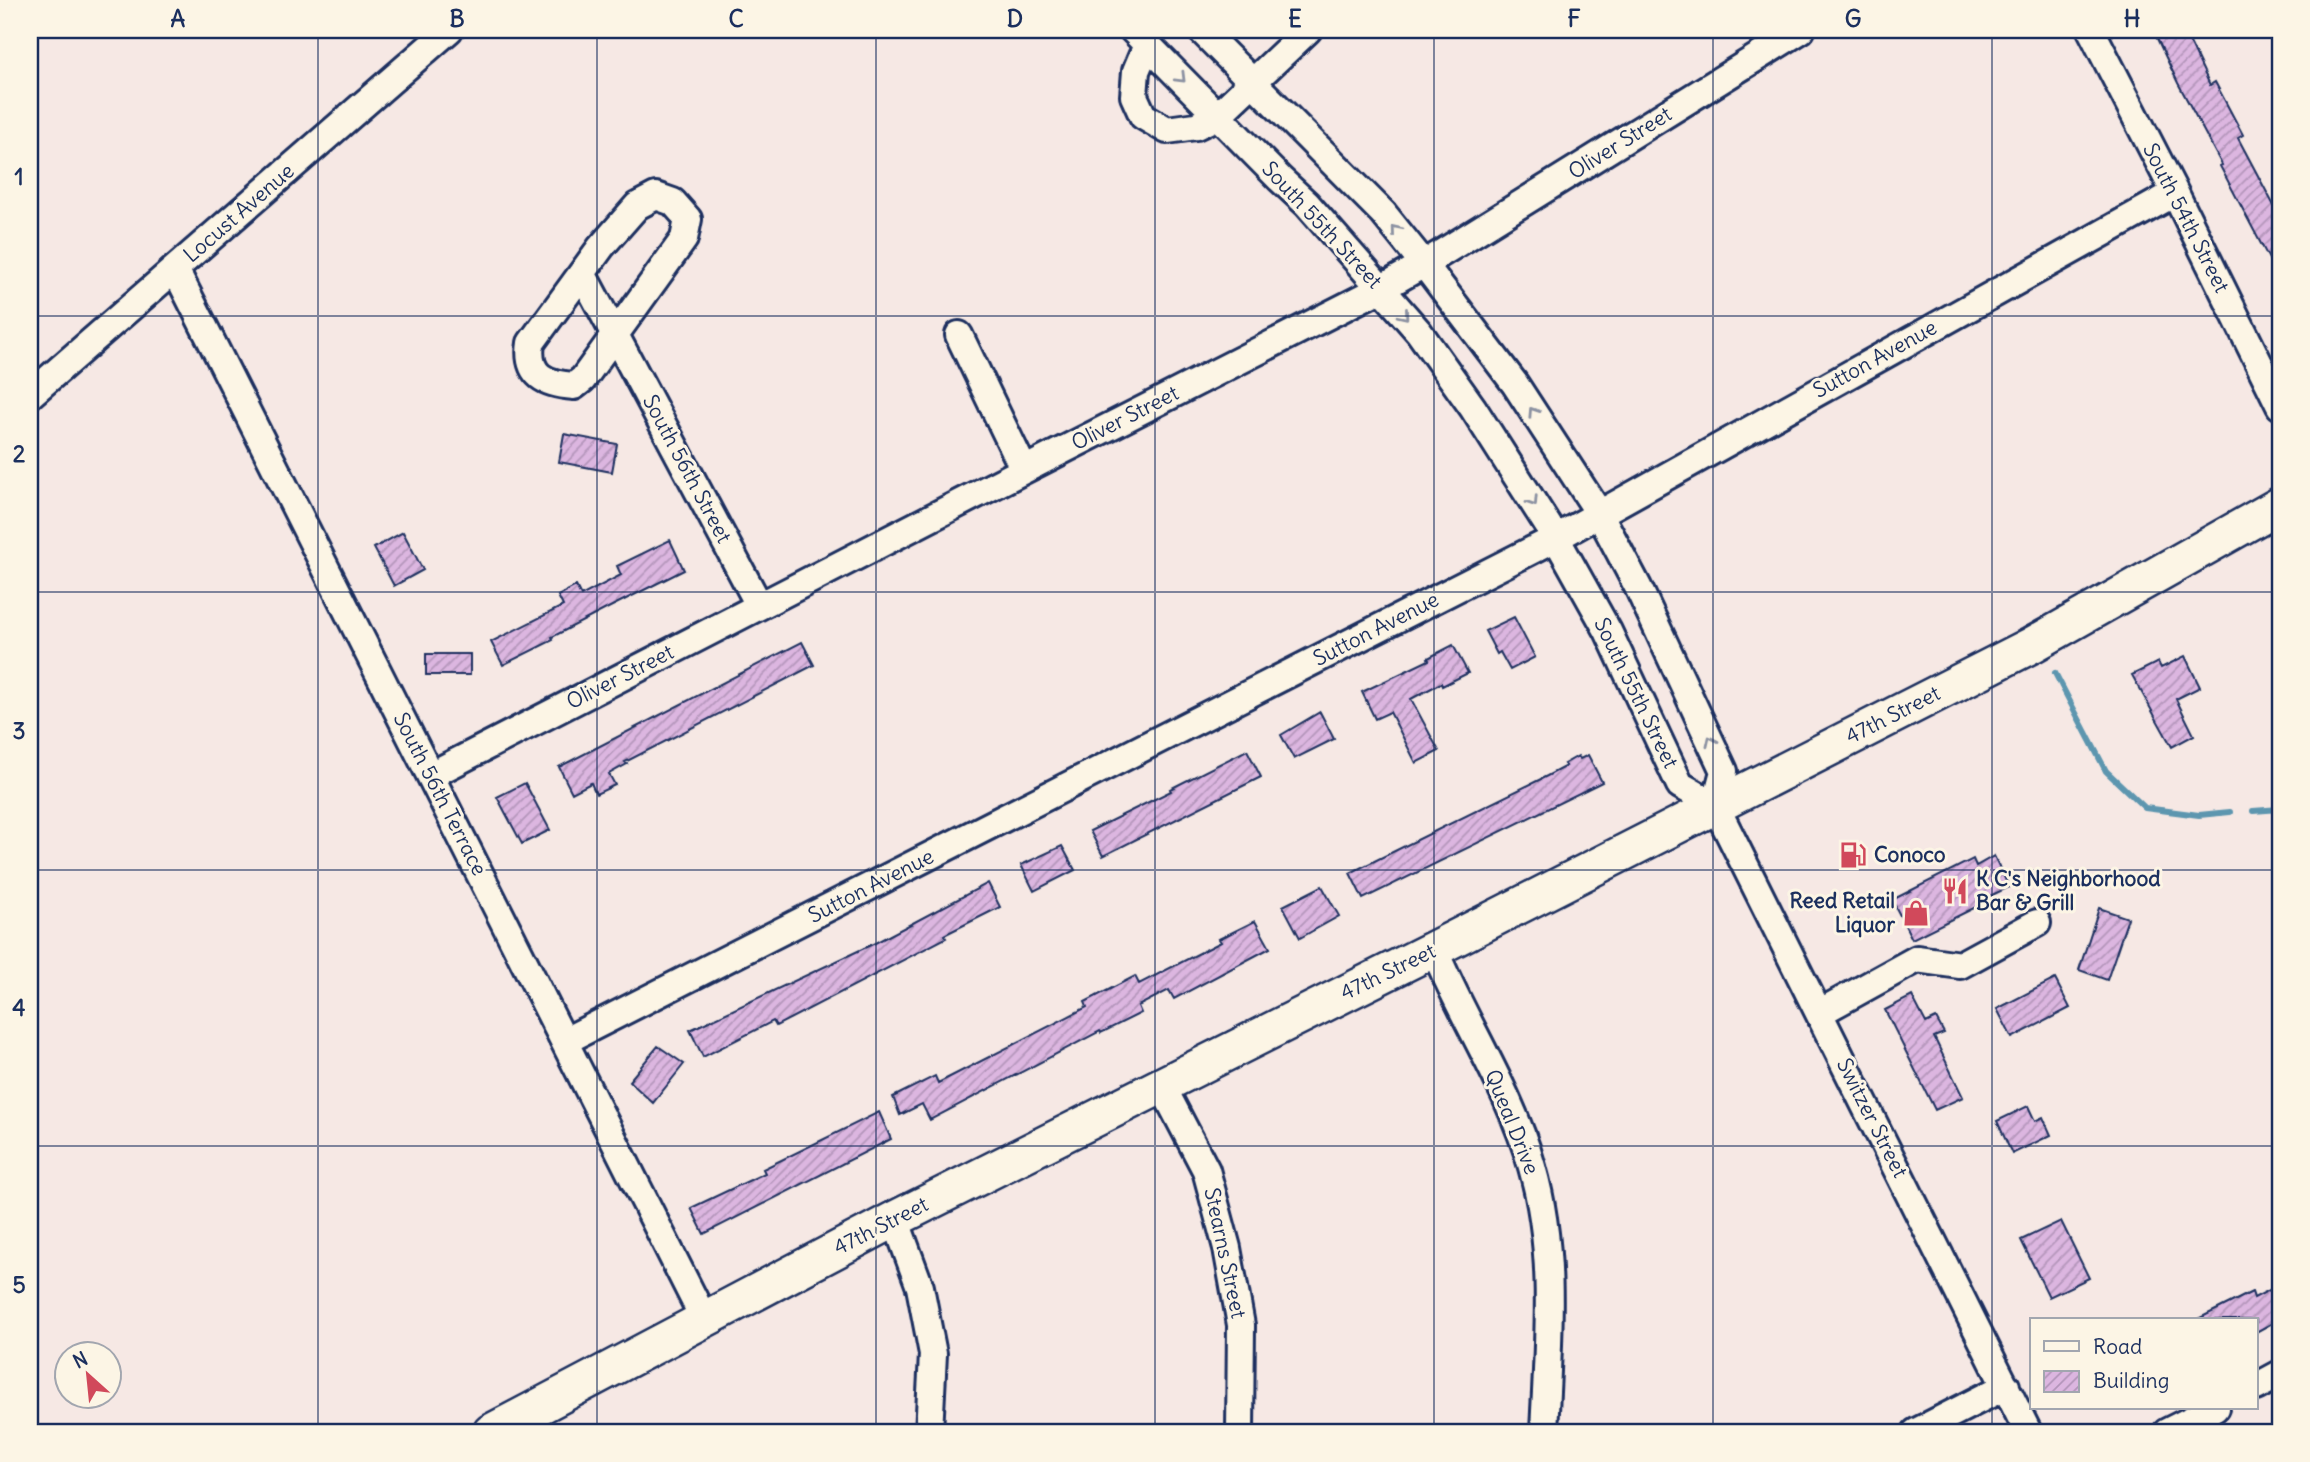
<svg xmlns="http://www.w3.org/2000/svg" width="2310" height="1462" viewBox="0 0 2310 1462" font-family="Delius,sans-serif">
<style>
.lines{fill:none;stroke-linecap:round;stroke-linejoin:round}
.stream{stroke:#5d96af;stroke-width:6}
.building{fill:url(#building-hatch);stroke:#1b2f5e;stroke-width:2}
.minor-casing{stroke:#1b2f5e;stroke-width:32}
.major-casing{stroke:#1b2f5e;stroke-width:40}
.minor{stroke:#fcf5e5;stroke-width:26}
.major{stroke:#fcf5e5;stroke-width:35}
.oneway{stroke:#8c92a2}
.grid{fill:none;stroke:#1b2f5e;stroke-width:2;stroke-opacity:0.55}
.labels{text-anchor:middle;stroke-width:6;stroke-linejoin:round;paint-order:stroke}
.street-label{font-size:21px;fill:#1b2f5e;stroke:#fcf5e5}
.poi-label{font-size:21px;font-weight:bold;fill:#1b2f5e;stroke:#fcf5e5;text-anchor:start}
.neatline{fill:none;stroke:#1b2f5e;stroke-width:2.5}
.grid-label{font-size:23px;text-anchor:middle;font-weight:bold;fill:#1b2f5e}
</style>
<defs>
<pattern id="building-hatch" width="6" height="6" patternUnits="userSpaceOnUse" patternTransform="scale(1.75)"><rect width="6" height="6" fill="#dcb6e0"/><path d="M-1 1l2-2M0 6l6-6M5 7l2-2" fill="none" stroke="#b294b9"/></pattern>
</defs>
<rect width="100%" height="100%" fill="#f6e8e4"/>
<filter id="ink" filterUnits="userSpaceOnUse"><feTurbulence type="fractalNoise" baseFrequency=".0143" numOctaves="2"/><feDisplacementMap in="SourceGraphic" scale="14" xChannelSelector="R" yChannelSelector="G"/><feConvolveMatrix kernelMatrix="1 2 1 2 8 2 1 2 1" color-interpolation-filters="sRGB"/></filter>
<g filter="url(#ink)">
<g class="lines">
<!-- stream -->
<path class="stream" d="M2055 673 2106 771 2145 808 2199 815 2230 812
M2253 811 2280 809"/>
</g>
<!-- building -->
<path class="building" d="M2153 30H2184L2210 85 2215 82 2243 135 2238 138 2280 217V280L2220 166 2222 165 2178 83Z
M564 434 617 444 612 472 559 462Z
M403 532 423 570 394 586 374 548Z
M670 540 684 570 610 607 552 637 553 640 503 665 491 642 563 606 558 596 576 586 581 596 621 575 617 566Z
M1514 617 1535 657 1510 670 1500 652 1497 654 1485 631Z
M802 642 814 665 625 762 627 764 609 774 615 785 596 794 591 783 572 793 559 767Z
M1453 645 1468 673 1442 686 1441 683 1411 699 1439 751 1416 763 1390 712 1375 719 1362 692 1429 660 1428 658Z
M426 654H470V675H426Z
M2185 656 2200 687 2176 699 2194 735 2172 747 2132 675 2158 662 2161 668Z
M1320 712 1334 739 1294 759 1281 735Z
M1247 750 1261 777 1103 856 1090 831 1171 791 1170 789Z
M1588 755 1602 782 1363 899 1350 873 1547 776 1566 766 1564 764 1578 756 1580 759Z
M525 783 550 830 522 844 497 797Z
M1062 846 1075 870 1034 891 1021 865Z
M1994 856 2009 887 1990 896 1992 899 1912 939 1892 900 1973 859 1976 866Z
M988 883 1000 907 944 935 946 938 776 1026 773 1021 703 1057 690 1030 875 943Z
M1322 886 1339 916 1300 938 1283 906Z
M2099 908 2128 918 2107 980 2079 970Z
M1255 921 1270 948 1174 999 1169 990 1138 1006 1141 1013 1101 1033 1100 1031 930 1120 922 1104 900 1115 893 1097 935 1076 938 1083 1087 1007 1085 1002 1135 976 1139 984 1221 942 1219 939Z
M2055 979 2070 1008 2012 1038 1997 1009Z
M1912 996 1926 1023 1936 1018 1944 1033 1934 1037 1963 1097 1935 1110 1885 1010Z
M658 1046 684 1064 653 1103 629 1081Z
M2028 1106 2035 1121 2043 1117 2051 1135 2012 1154 1997 1121Z
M879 1112 891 1139 704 1234 691 1208 765 1173 763 1169Z
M2061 1221 2089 1278 2049 1297 2021 1240Z
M2273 1288 2280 1303V1319L2256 1332V1320H2196L2252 1292 2254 1298Z"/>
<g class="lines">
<!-- minor casing -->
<g class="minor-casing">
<path id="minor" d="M1133 30 1280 179 1307 204 1419 332 1473 408 1556 538 1608 631 1680 785 1715 805
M1201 30 1383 213 1424 264 1515 384 1599 513 1638 587 1724 771 1715 805
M2091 30 2175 193 2280 406
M1149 46 1144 52 1136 71 1134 96 1143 116 1167 130 1196 126 1217 116 1308 30
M656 196 673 202 688 219 684 239 583 379 574 386C546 384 526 376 531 343L601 247 637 206Z
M175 269 704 1319
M582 273 759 605
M959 335 1024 470
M30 395 449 30
M431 775 1024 470 1382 288 1424 264 1801 30
M1715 805 2028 1432
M1434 949C1464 1022 1511 1091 1532 1167 1557 1254 1548 1343 1544 1432
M1819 1013 1917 959 1960 965 2037 923
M565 1041 1556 538 2175 193
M1161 1084 1206 1170 1227 1248 1241 1325 1240 1432
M895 1219 920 1287 933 1354 929 1432
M2256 1387 2280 1374
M1916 1432 2006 1386
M2167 1432 2215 1408"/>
</g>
<!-- major casing -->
<g class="major-casing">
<path id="major" d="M491 1432 895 1219 1434 949 2032 645 2280 505"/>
</g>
<!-- minor -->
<use href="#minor" class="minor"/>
<!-- major -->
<use href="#major" class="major"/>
</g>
<!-- one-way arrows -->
<defs><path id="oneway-chevron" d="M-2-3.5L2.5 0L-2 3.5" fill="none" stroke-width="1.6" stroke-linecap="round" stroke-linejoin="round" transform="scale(1.75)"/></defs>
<g class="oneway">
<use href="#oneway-chevron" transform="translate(1181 78) rotate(45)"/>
<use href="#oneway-chevron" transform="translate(1396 230) rotate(-130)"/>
<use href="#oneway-chevron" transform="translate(1404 315) rotate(50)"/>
<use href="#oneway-chevron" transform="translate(1533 412) rotate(-123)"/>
<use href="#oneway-chevron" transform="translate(1533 502) rotate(57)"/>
<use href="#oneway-chevron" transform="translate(1711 741) rotate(-115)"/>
</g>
</g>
<!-- grid -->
<path class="grid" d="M318 30V1432M597 30V1432M876 30V1432M1155 30V1432M1434 30V1432M1713 30V1432M1992 30V1432M30 316H2280M30 592H2280M30 870H2280M30 1146H2280"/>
<!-- icons -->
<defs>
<g id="fuel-bare" transform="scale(2.1)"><path d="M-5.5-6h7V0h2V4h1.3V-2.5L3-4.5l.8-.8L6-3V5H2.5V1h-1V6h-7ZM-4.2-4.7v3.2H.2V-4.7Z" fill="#d1495b" stroke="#fcf5e5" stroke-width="2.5" paint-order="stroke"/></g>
<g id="restaurant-bare" transform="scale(2.1)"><path d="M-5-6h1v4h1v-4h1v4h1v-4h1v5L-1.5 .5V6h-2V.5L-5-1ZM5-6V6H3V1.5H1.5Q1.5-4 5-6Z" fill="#d1495b" stroke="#fcf5e5" stroke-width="2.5" paint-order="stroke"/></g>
<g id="shop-bare" transform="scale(2.1)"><path d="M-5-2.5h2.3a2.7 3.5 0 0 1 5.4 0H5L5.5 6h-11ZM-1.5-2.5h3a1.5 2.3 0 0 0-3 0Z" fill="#d1495b" stroke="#fcf5e5" stroke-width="2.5" paint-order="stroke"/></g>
</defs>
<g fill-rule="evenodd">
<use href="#fuel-bare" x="1853" y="855"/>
<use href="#restaurant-bare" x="1955" y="891"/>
<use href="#shop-bare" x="1916" y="913"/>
</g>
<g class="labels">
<!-- street labels -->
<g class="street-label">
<text transform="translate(1620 143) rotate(-32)" y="7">Oliver Street</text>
<text transform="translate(239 213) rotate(-41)" y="7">Locust Avenue</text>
<text transform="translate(2186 218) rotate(63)" y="7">South 54th Street</text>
<text transform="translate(1322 225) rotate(47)" y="7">South 55th Street</text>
<text transform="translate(1875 359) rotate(-29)" y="7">Sutton Avenue</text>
<text transform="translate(1125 418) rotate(-27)" y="7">Oliver Street</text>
<text transform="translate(687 469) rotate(62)" y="7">South 56th Street</text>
<text transform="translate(1376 629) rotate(-27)" y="7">Sutton Avenue</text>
<text transform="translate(620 677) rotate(-27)" y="7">Oliver Street</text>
<text transform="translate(1636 693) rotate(64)" y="7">South 55th Street</text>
<text transform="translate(1893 715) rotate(-27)" y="7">47th Street</text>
<text transform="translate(440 794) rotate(63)" y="7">South 56th Terrace</text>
<text transform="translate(871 886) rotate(-27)" y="7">Sutton Avenue</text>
<text transform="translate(1388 972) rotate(-26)" y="7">47th Street</text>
<text transform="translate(1872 1118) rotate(63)" y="7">Switzer Street</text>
<text transform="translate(1512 1122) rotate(68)" y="7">Queal Drive</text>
<text transform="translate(881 1226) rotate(-27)" y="7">47th Street</text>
<text transform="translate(1225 1253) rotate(78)" y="7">Stearns Street</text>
</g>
<!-- poi labels -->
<g class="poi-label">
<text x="1874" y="862">Conoco</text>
<text x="1976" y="886">K C's Neighborhood<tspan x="1976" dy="24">Bar &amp; Grill</tspan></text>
<text x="1895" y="908" text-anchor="end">Reed Retail<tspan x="1895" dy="24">Liquor</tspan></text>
</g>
</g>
<!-- margin -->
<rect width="2310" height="1462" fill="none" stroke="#fcf5e5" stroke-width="77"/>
<!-- legend -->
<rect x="2030" y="1318" width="228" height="91" fill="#fcf5e5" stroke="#a2a6af" stroke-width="2"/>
<rect x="2044" y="1341" width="35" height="10" fill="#fcf5e5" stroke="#a2a6af" stroke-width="2"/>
<text x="2093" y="1354" font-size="21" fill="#1b2f5e">Road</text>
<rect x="2044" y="1371" width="35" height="21" fill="url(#building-hatch)" stroke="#a2a6af" stroke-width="2"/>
<text x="2093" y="1388" font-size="21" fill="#1b2f5e">Building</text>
<!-- north arrow -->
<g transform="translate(88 1375) rotate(333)"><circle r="33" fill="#fcf5e5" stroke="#a2a6af" stroke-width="2"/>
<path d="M0-5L12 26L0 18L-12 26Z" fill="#d1495b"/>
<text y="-10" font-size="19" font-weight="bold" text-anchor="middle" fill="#1b2f5e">N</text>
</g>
<rect x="38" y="38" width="2234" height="1386" class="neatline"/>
<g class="grid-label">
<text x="178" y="27">A</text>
<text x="457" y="27">B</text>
<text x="736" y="27">C</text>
<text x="1015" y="27">D</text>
<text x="1295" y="27">E</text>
<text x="1574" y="27">F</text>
<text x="1853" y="27">G</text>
<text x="2132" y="27">H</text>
<text x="19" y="185">1</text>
<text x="19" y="462">2</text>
<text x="19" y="739">3</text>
<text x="19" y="1016">4</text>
<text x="19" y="1293">5</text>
</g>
</svg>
